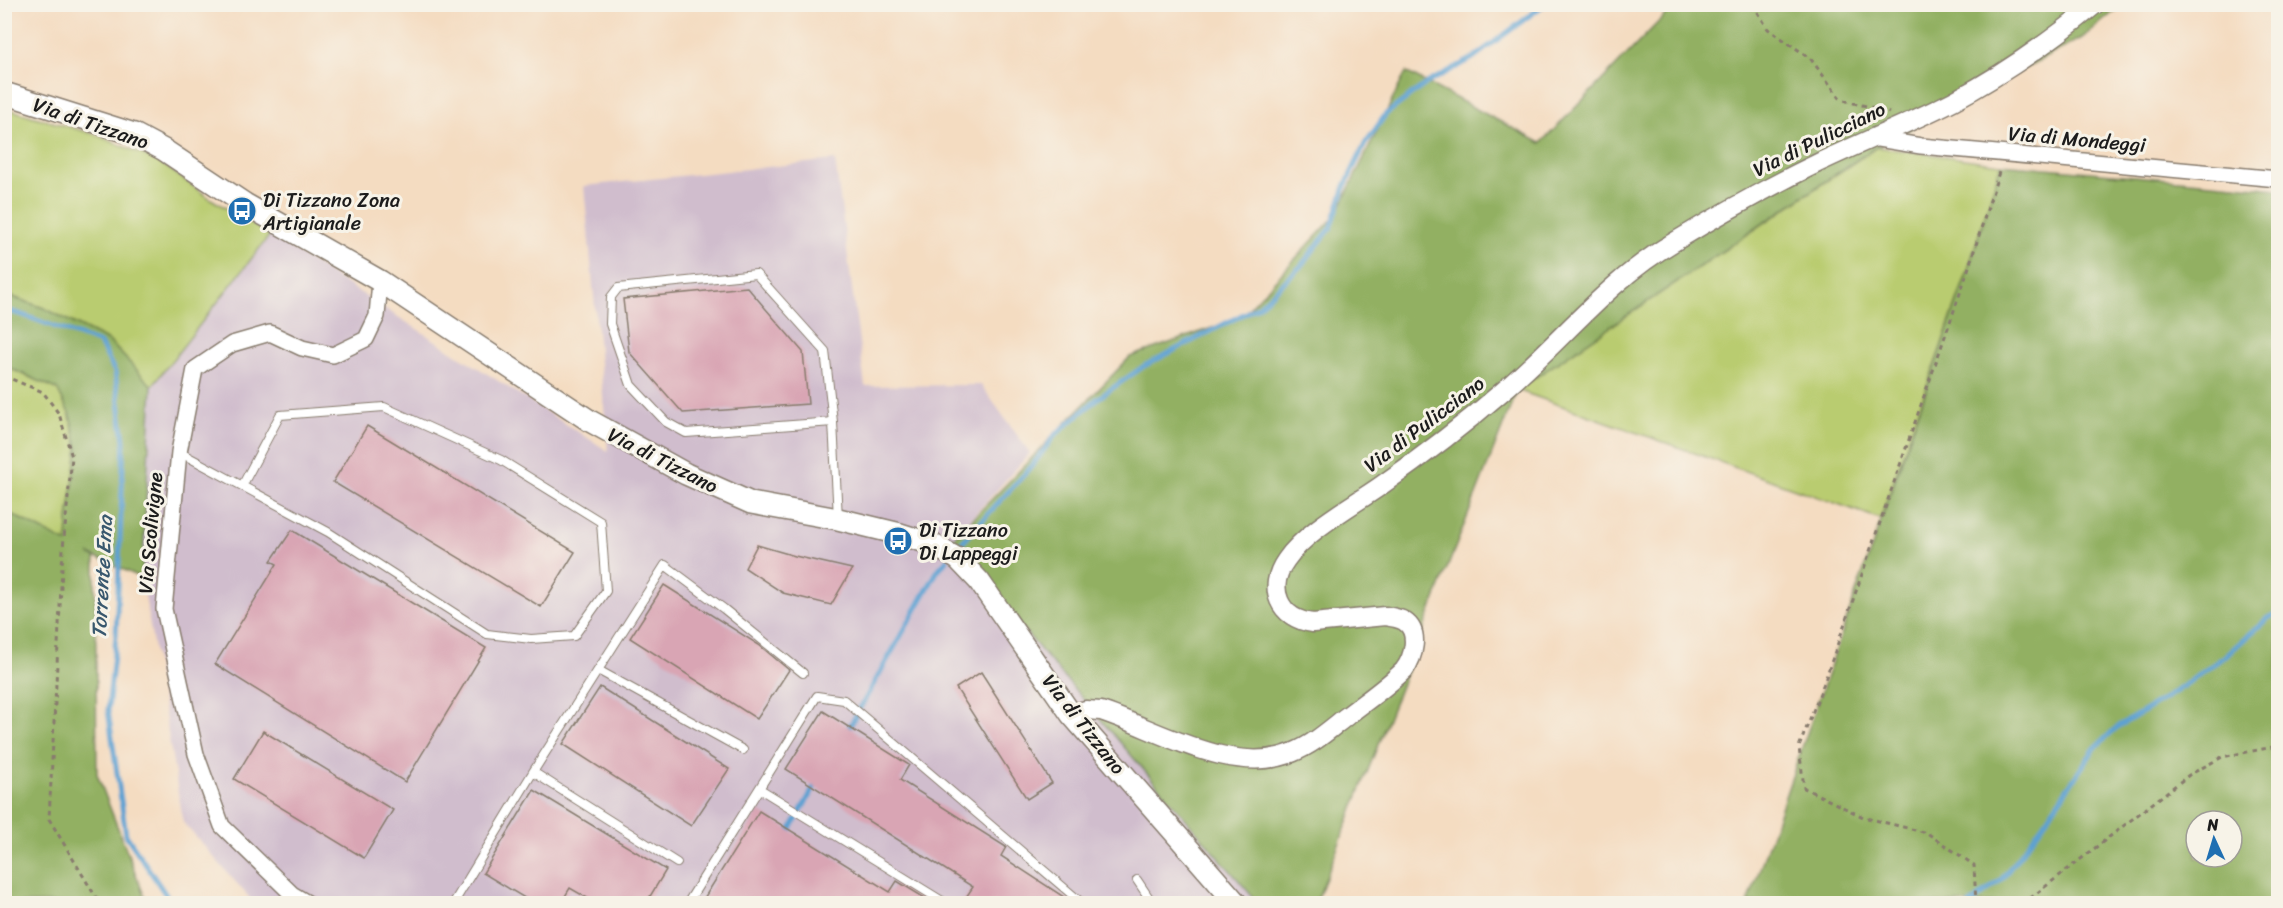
<svg xmlns="http://www.w3.org/2000/svg" width="2283" height="908" viewBox="0 0 2283 908" font-family="Sriracha,sans-serif">
<style>
.industrial{fill:#d0bdcd}
.green{fill:#b9cc6f;stroke:#6a7446;stroke-width:1.5}
.forest{fill:#92b062;stroke:#57663f;stroke-width:1.5;fill-rule:evenodd}
.lines{fill:none;stroke-linecap:round;stroke-linejoin:round}
.stream{stroke:#5da1d2;stroke-width:5}
.building{fill:#d9a5b4}
.service-casing{stroke:#887c6e;stroke-width:10}
.minor-casing{stroke:#887c6e;stroke-width:18}
.tertiary-casing{stroke:#887c6e;stroke-width:21}
.secondary-casing{stroke:#887c6e;stroke-width:24}
.path{stroke:#887c6e;stroke-width:3;stroke-dasharray:4.5 4.5;stroke-linecap:butt}
.service{stroke:#fff;stroke-width:8}
.minor{stroke:#fff;stroke-width:15}
.tertiary{stroke:#fff;stroke-width:18}
.secondary{stroke:#fff;stroke-width:21}
.labels{text-anchor:middle;stroke-width:6;stroke-linejoin:round;paint-order:stroke}
.street-label{font-size:20px;fill:#1c1c1c;stroke:#f7f3e8}
.poi-label{font-size:20px;fill:#1c1c1c;stroke:#f7f3e8;text-anchor:start}
.water-label{font-size:21px;font-style:italic;fill:#39586e;stroke:#f7f3e8}
</style>
<rect width="100%" height="100%" fill="#f7f3e8"/>
<filter id="ink" filterUnits="userSpaceOnUse"><feTurbulence type="fractalNoise" baseFrequency=".0167" numOctaves="2"/><feDisplacementMap in="SourceGraphic" scale="12" xChannelSelector="R" yChannelSelector="G"/><feConvolveMatrix kernelMatrix="1 2 1 2 8 2 1 2 1" color-interpolation-filters="sRGB"/></filter>
<filter id="wash" filterUnits="userSpaceOnUse"><feTurbulence type="fractalNoise" baseFrequency=".008" numOctaves="4" result="noise"/><feDisplacementMap in="SourceGraphic" scale="24" xChannelSelector="R" yChannelSelector="G"/><feGaussianBlur stdDeviation="1.35" result="paint"/><feColorMatrix in="noise" values="0 0 0 0 0 0 0 0 0 0 0 0 0 0 0 0 0 1.4 0 .05"/><feComposite in="paint" operator="in"/></filter>
<g filter="url(#wash)">
<rect width="100%" height="100%" fill="#f4dcc1"/>
<!-- industrial -->
<path class="industrial" d="M835 160 865 386 981 385 1030 453 949 543 1258 903H254L183 822 142 578 152 386 270 235 608 451 584 186Z"/>
<!-- green -->
<path class="green" d="M4 108 94 134 158 161 211 199 270 235 152 386 109 341 44 308 5 294Z
M1877 147 2001 164 1966 276 1880 519 1517 390Z
M4 366 57 389 70 415 78 448 68 519V544L5 511Z"/>
<!-- forest -->
<path class="forest" d="M1675 5H2122L2082 38 1873 149 1517 390 1316 903H1258L949 543 1130 357 1240 318 1336 215 1406 72 1541 143Z
M2001 164 2278 189V903H1748L1966 276ZM2196 821H2232V857H2196Z
M5 295 44 308 109 341 152 386 142 578 89 554 95 558 97 774 147 903H5V511L67 543 68 519 78 448 70 415 57 389 5 366Z"/>
<g class="lines">
<!-- stream -->
<path class="stream" d="M4 310 20 314 100 343 115 372 124 441 116 636 108 710 126 835 172 904
M955 550 1031 467 1055 435 1097 399 1144 366 1259 306 1300 267 1331 228 1345 186 1365 144 1386 114 1427 83 1473 58 1545 4
M846 733 938 570 947 560
M788 834 817 782
M1970 904 2001 880 2043 824 2095 748 2116 728 2175 692 2225 656 2267 619 2278 612"/>
</g>
<g id="blocks">
<!-- building -->
<path class="building" d="M747 287 803 352 808 404 683 413 629 352 623 299Z
M367 426 575 552 541 607 333 482Z
M292 530 486 648 405 782 215 664 277 564 271 561Z
M757 545 795 556 852 569 831 605 783 593 745 568Z
M664 585 759 645 789 670 757 719 630 638Z
M981 672 1052 783 1027 799 956 688Z
M600 687 729 769 691 826 563 744Z
M823 711 909 765 900 780 1006 847 1001 856 1073 903H962L973 887 786 769Z
M263 731 393 810 364 858 234 779Z
M534 790 666 870 646 903H596L570 888 561 903H533L483 873Z
M759 811 890 892 897 881 933 903H701Z"/>
</g>
</g>
<g filter="url(#ink)">
<use href="#blocks" fill-opacity="0" stroke="#887c6e" stroke-width="1.5"/>
<g class="lines">
<!-- service casing -->
<g class="service-casing">
<path id="service" d="M833 422 686 433 666 422 631 385 610 324 611 297 618 288 756 274 825 351 833 422 838 518
M179 452 328 532 487 634 531 639 574 636 606 591 601 522 501 460 384 407 280 415 242 486
M598 670 743 750
M533 772 677 863
M760 789 947 904
M1137 880 1153 904
M453 904 533 772 665 565 724 609 803 673
M687 904 817 696 844 700 1083 904"/>
</g>
<!-- minor casing -->
<g class="minor-casing">
<path id="minor" d="M1872 138 1921 146 2278 179
M309 904 292 894 222 826 196 754 164 609 179 452 195 369 232 344 270 333 302 348 333 355 366 339 377 316 380 281"/>
</g>
<!-- tertiary casing -->
<g class="tertiary-casing">
<path id="tertiary" d="M1071 714 1086 710 1101 711C1157 729 1234 778 1294 752 1314 744 1330 729 1347 716 1366 701 1387 687 1404 670 1413 658 1421 632 1404 621 1399 618 1392 617 1385 616L1313 623C1279 619 1266 588 1286 560 1306 531 1350 507 1379 487 1422 457 1464 425 1503 391 1561 342 1607 281 1674 242 1722 213 1770 186 1820 162 1864 141 1910 123 1953 101 2004 74 2051 41 2096 4"/>
</g>
<!-- secondary casing -->
<g class="secondary-casing">
<path id="secondary" d="M4 93 134 134 164 150 245 204 380 281 590 421 686 474 751 503 838 519 900 534 932 544 958 559 979 581 1071 714 1237 904"/>
</g>
<!-- path -->
<path class="path" d="M1753 4 1768 29 1810 58 1840 98C1855 106 1873 105 1889 113
M4 376 43 392 59 414 72 457 63 548 49 819 100 904
M2029 899 2036 904
M1976 904 1974 865 1927 833 1863 817 1804 788 1799 747 1824 683 1966 276 2000 169
M2023 904 2189 775 2222 757 2278 746"/>
<!-- service -->
<use href="#service" class="service"/>
<!-- minor -->
<use href="#minor" class="minor"/>
<!-- tertiary -->
<use href="#tertiary" class="tertiary"/>
<!-- secondary -->
<use href="#secondary" class="secondary"/>
</g>
</g>
<!-- icons -->
<defs>
<g id="bus-disc" transform="scale(1.5)"><circle r="9.5" fill="#1f6fb2" stroke="#f7f3e8"/><path d="M-5-6H5V4H4V6H2V4H-2V6H-4V4H-5ZM-3.5-4V0h7V-4ZM-3.5 1.2v1.5H-2V1.2ZM2 1.2v1.5H3.5V1.2Z" fill="#fff"/></g>
</defs>
<g fill-rule="evenodd">
<use href="#bus-disc" x="242" y="211"/>
<use href="#bus-disc" x="898" y="541"/>
</g>
<g class="labels">
<!-- street labels -->
<g class="street-label">
<text transform="translate(91 123) rotate(19)" y="7">Via di Tizzano</text>
<text transform="translate(1819 139) rotate(-26)" y="7">Via di Pulicciano</text>
<text transform="translate(2077 139) rotate(5)" y="7">Via di Mondeggi</text>
<text transform="translate(1424 424) rotate(-37)" y="7">Via di Pulicciano</text>
<text transform="translate(663 460) rotate(27)" y="7">Via di Tizzano</text>
<text transform="translate(150 533) rotate(-85)" y="7">Via Scolivigne</text>
<text transform="translate(1084 724) rotate(52)" y="7">Via di Tizzano</text>
</g>
<!-- poi labels -->
<g class="poi-label">
<text x="263" y="207">Di Tizzano Zona<tspan x="263" dy="23">Artigianale</tspan></text>
<text x="919" y="537">Di Tizzano<tspan x="919" dy="23">Di Lappeggi</tspan></text>
</g>
<!-- water labels -->
<g class="water-label">
<text transform="translate(102 577) rotate(-87)" y="7">Torrente Ema</text>
</g>
</g>
<!-- margin -->
<rect width="2283" height="908" fill="none" stroke="#f7f3e8" stroke-width="24"/>
<!-- north arrow -->
<g transform="translate(2214 839) rotate(356)"><circle r="28" fill="#f7f3e8" stroke="#9f9d96" stroke-width="1.5"/>
<path d="M0-4.5L10 22L0 15L-10 22Z" fill="#1f6fb2"/>
<text y="-9" font-size="16" font-weight="bold" text-anchor="middle" fill="#1c1c1c">N</text>
</g>
</svg>
